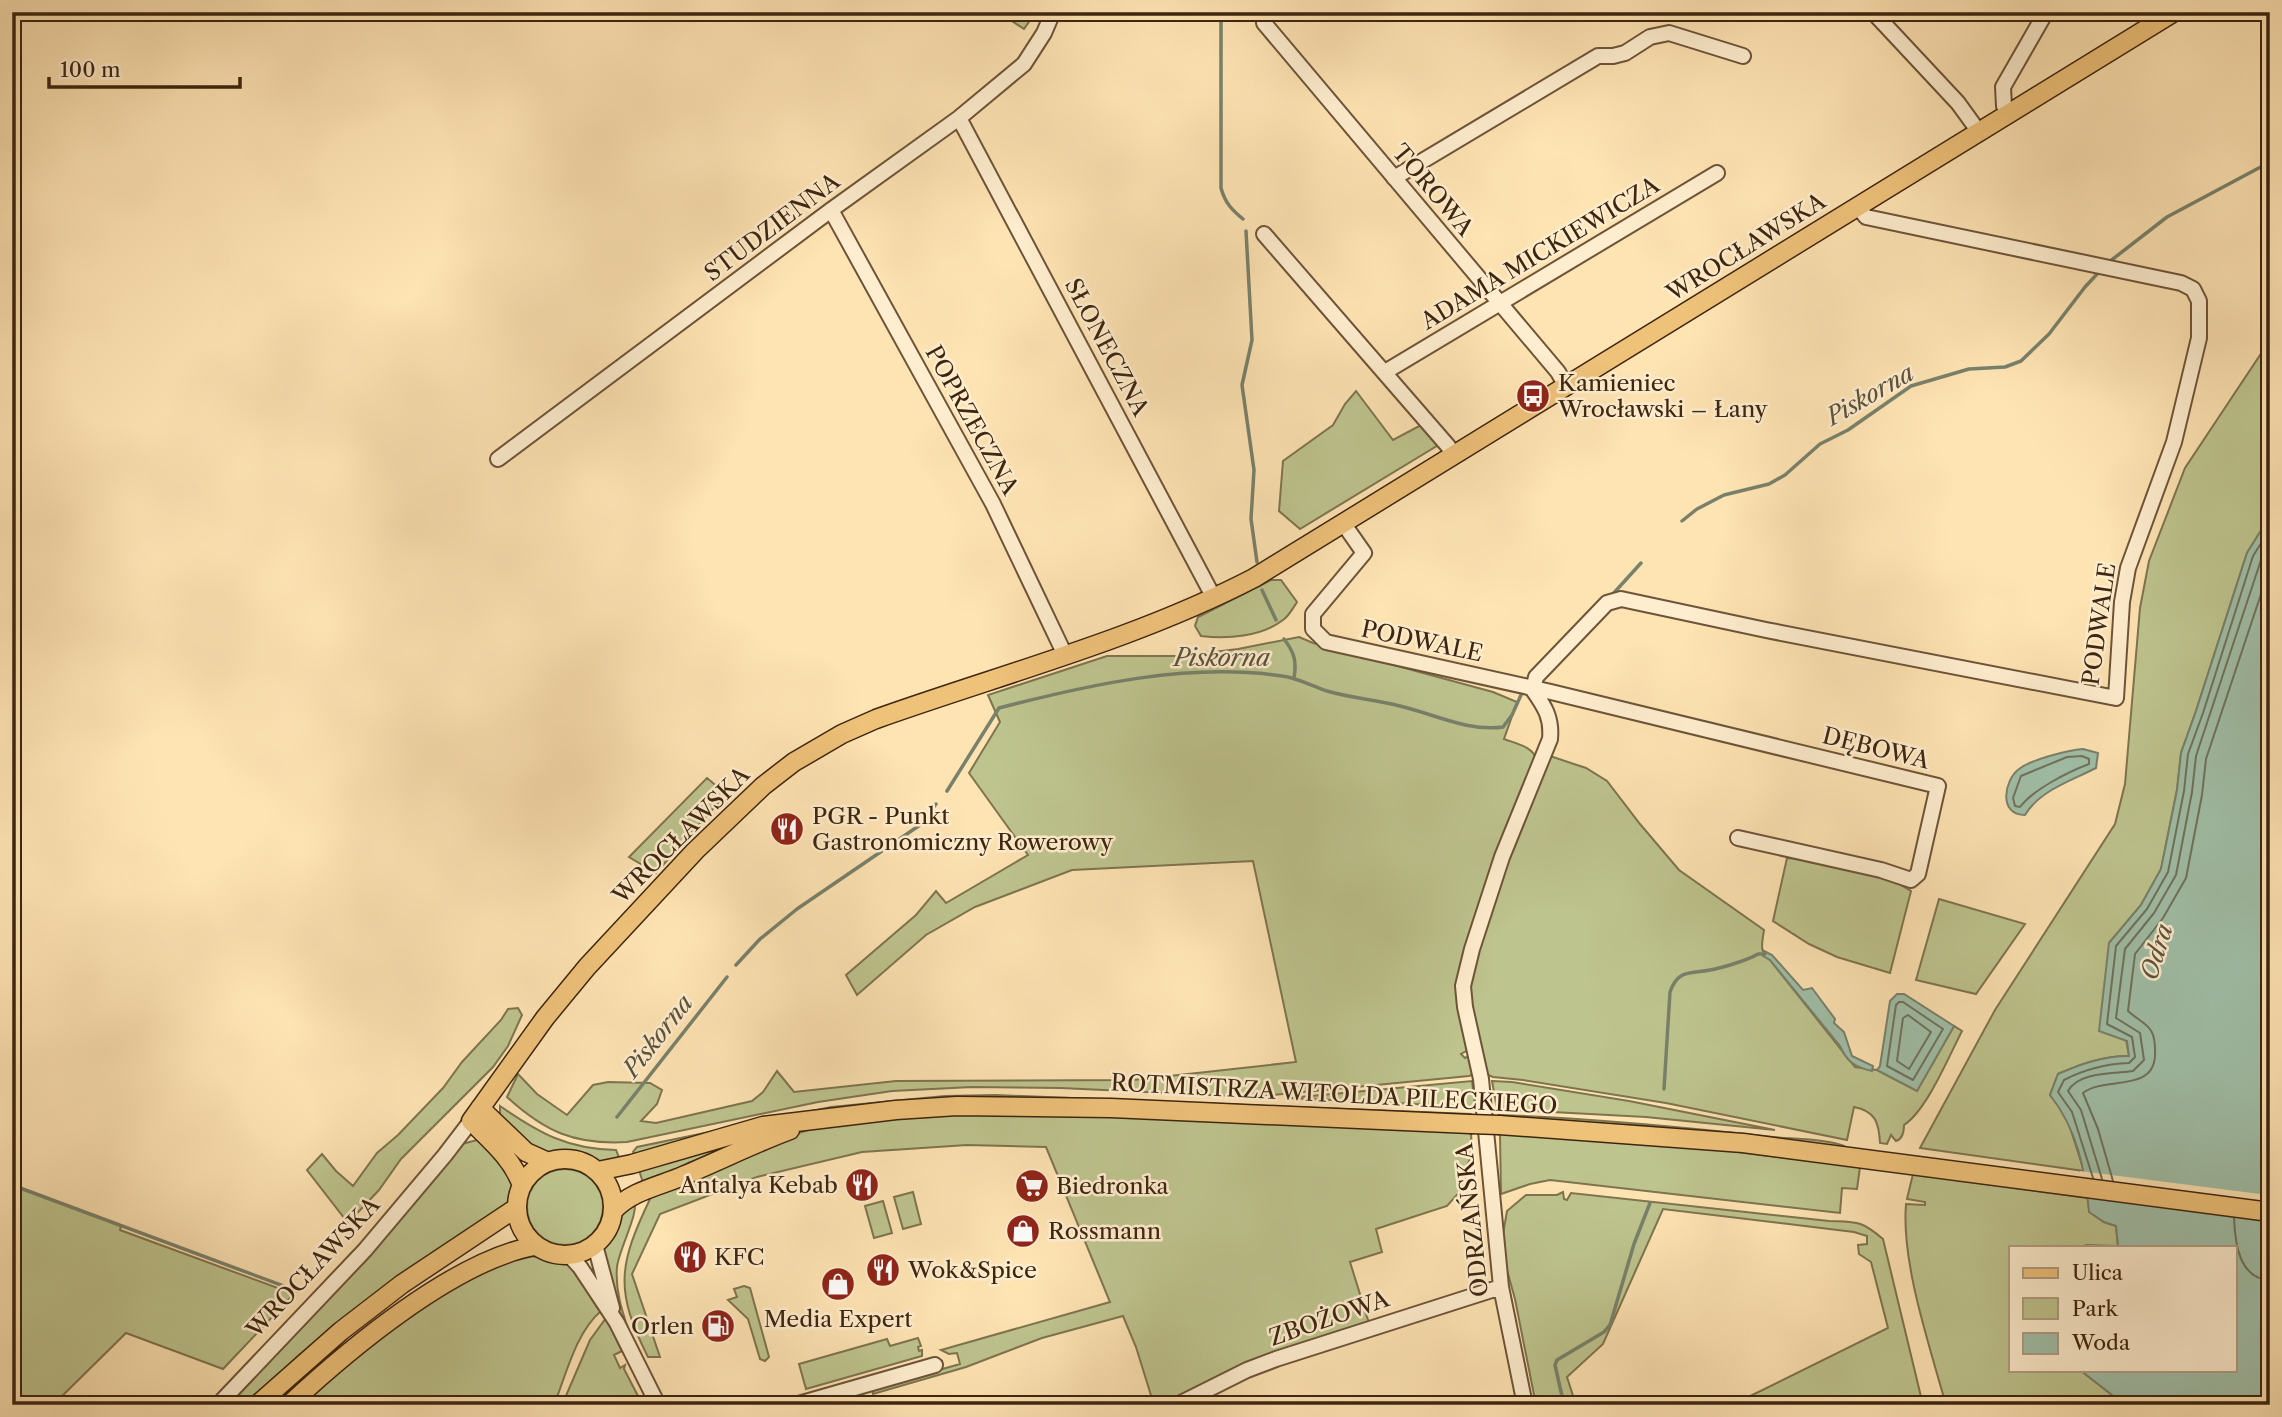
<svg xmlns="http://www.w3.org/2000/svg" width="2282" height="1417" viewBox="0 0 2282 1417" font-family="'Libre Caslon Text',serif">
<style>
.green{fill:#bec48e;stroke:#7e744e;stroke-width:2}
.water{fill:#a0bfa8;stroke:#78816b;stroke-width:2}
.pier{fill:#fee3b3}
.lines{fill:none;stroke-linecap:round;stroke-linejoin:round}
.shore{stroke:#6e725c;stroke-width:2}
.stream{stroke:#78816b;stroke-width:3.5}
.minor-casing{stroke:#6d5438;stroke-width:18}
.major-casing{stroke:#3d250f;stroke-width:21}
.minor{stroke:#feedce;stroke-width:14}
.major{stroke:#efc27a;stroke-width:18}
.major-bridge-casing{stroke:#3d250f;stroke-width:21;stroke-linecap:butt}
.major-bridge{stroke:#efc27a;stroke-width:18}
.labels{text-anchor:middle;stroke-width:5;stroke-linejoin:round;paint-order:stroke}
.street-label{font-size:23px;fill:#3d250f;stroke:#feedce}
.poi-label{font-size:23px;fill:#3d250f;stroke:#feedce;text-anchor:start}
.water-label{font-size:24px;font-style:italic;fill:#5b533d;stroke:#feedce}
</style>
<rect width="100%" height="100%" fill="#fee3b3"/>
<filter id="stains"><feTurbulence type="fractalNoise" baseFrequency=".00286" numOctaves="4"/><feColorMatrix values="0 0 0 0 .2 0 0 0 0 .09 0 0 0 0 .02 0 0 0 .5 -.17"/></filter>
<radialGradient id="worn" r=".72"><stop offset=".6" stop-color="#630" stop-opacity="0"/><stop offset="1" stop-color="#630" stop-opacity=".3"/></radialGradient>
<!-- green -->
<path class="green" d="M998 12H1036L1024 29Z
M2270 340V516L2247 553 2196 711 2181 753 2177 790 2161 869 2141 905 2109 943 2129 1056C2103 1056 2081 1064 2058 1074L2050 1095 2066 1115 2084 1171 1920 1148 1995 1010 2115 824 2125 784 2140 608 2149 561 2185 468Z
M1356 391 1393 440 1423 424 1440 444 1300 529 1279 511 1283 461 1333 425 1345 404Z
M1271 580H1281L1297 602C1293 608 1289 616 1283 620 1261 637 1227 639 1201 636L1195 626 1198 617Z
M1299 637 1313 643 1493 692 1517 702 1504 739C1517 744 1532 746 1537 760L1464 955 1470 1049 1461 1054 1465 1058 1471 1055 1474 1074 1469 1076 1252 1097 1061 1088 972 1087 892 1091 818 1102 627 1142C575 1145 545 1132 507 1097L518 1074 537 1094 567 1115 593 1085 608 1082 650 1083 662 1090 657 1104 641 1121 656 1123 752 1101 763 1092 777 1071 794 1092 896 1081 1133 1080 1296 1062 1253 861 1072 870 975 907 926 935 857 995 846 975 916 915 936 891 946 903 1028 855 969 773 1000 722 988 695 1107 656H1182L1238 649Z
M1550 756 1586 768 1607 781 1640 824 1679 870 1764 930C1762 943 1759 953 1770 960L1855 1067 1877 1070 1917 1091 1954 1026 1962 1031C1949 1056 1927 1110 1904 1125 1904 1132 1903 1139 1896 1141L1891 1135 1887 1144 1880 1143C1879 1122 1875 1111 1854 1107L1847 1140 1666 1103 1523 1080 1493 1077 1486 1074 1467 993 1494 893Z
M707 778 726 794 656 873 629 857Z
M1787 858 1804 859 1887 877 1911 891 1890 973 1837 957 1809 944 1773 921Z
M1939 899 2025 924 1976 994 1916 980Z
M518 1008 522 1015 508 1046 493 1067 401 1159 379 1190 348 1223 307 1170 322 1154 336 1171 353 1186 377 1153 398 1135 443 1088 462 1062 501 1020 508 1009Z
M1472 1081 1475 1107 1289 1098Z
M1492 1081 1512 1082 1629 1101 1775 1130 1646 1117 1497 1109Z
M996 1095 1470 1114V1116L1111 1101 996 1097 941 1099 635 1156 633 1152 637 1147 831 1107 945 1096Z
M500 1106C539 1133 567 1149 616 1150L620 1160 599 1162 581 1154 568 1152 537 1153 500 1115Z
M982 1111 1471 1132 1472 1156 1464 1170 1465 1186 1447 1206 1376 1229 1382 1252 1350 1262 1369 1323 1282 1351 1204 1386 1169 1405H1154L1136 1347 1123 1316 1042 1338 966 1367 873 1394 872 1389 960 1364 957 1353 949 1354 941 1350 1110 1302 1046 1147 967 1145 862 1152 757 1177 660 1214 632 1274 660 1357H648C614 1290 619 1264 650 1199L648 1194 768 1143 808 1130 835 1124Z
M1499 1115C1590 1118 1682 1127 1773 1137 1791 1139 1833 1139 1846 1147L1641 1126 1499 1118Z
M762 1133 644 1186 639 1170Z
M1500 1133 1714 1149 1860 1167 1857 1189 1842 1188 1840 1213 1550 1180 1530 1184 1501 1194Z
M477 1140 489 1144 514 1184 508 1206 348 1315 299 1355 246 1405H226L462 1144Z
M527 1207a38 38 0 1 1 76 0a38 38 0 1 1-76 0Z
M1913 1174 2088 1198 2090 1212 2104 1222 2116 1226 2118 1246 2011 1247V1370H2080L2125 1405H1946C1930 1347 1901 1263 1906 1204L1925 1205V1202L1907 1199Z
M12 1185 121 1226 120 1230 294 1294 223 1369 126 1333 53 1405H12Z
M913 1192 921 1224 903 1229 894 1197Z
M1563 1192 1564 1199 1567 1200 1571 1193 1829 1221C1857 1222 1861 1220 1883 1239L1923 1405H1732L1888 1328 1871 1262 1859 1254 1858 1245 1867 1244V1236L1854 1232 1663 1209 1603 1344 1567 1377 1576 1405H1536L1515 1299 1503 1256V1234L1507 1211 1526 1195H1557Z
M634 1199C640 1213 619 1248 617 1267 615 1290 622 1311 629 1332L620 1313 603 1257 604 1248 617 1226 620 1215Z
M883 1201 892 1233 874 1238 865 1206Z
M526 1255 567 1263 574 1267 601 1311C576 1332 566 1375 554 1405H298C367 1348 438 1280 526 1255Z
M744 1286 750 1288 769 1357 765 1361 760 1359 748 1319 728 1300 737 1297 734 1289Z
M606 1318 622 1351 614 1355 620 1368 625 1365 624 1369 638 1396 648 1398 651 1405H562L590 1340Z
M918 1338 921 1346 918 1347 919 1351 922 1350V1356L806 1389 799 1364 887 1339 890 1346Z"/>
<!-- water -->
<path class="water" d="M2270 516V1178L2261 1220 2270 1265V1405H2125L2080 1370H2235V1247H2083L2086 1245 2118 1246 2116 1226 2104 1222 2089 1212C2085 1169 2077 1129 2050 1095L2058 1074C2081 1064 2103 1056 2129 1056L2127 1041 2099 1031 2109 943 2141 905 2161 869 2177 790 2181 753 2196 711 2247 553Z
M2083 749 2098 753 2096 768C2071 781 2040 790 2025 815 1998 815 2004 780 2019 769 2030 760 2068 750 2083 749Z
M1764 951 1772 955 1803 990 1812 988 1835 1019 1834 1023 1844 1032 1852 1056 1873 1066 1872 1071C1855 1067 1847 1062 1840 1046L1770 960 1763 956Z
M1897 994H1904L1954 1026 1917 1091 1877 1070 1880 1066 1890 1001Z"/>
<!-- pier -->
<path class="pier" d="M2080 1171 2268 1195 2264 1220 2084 1197Z"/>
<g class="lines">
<!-- shore -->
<path class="shore" d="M2082 756 2089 759V764C2068 772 2034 789 2020 807L2015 806 2013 798 2021 776 2067 757Z
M1899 1002H1903L1943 1029 1913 1080 1887 1066 1896 1005Z
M1908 1015 1931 1032 1909 1069 1897 1061 1903 1018Z
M2093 1178 2072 1112 2058 1092 2064 1080C2085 1069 2105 1064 2129 1063L2135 1057 2132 1037 2107 1024 2116 946 2147 909 2168 872 2184 791 2188 754 2203 713 2253 556 2270 529
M2102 1179 2081 1110 2068 1091C2079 1071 2115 1074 2133 1071L2144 1060 2140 1033 2116 1018 2125 949 2154 913 2176 875 2192 792 2196 756 2261 560 2270 546
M2113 1181 2098 1129 2083 1093C2104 1076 2154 1093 2155 1055 2156 1024 2146 1027 2128 1011L2135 954 2163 918 2186 878 2202 795 2206 759 2270 567
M2234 1218C2235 1243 2239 1279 2270 1280"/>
<!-- stream -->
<path class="stream" d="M1221 12V188C1225 203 1232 210 1243 219
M1246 231 1252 340 1242 385 1254 470 1251 519 1257 562
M2109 262 2167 217 2270 162
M1682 521 1697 509 1724 495 1769 484 1785 475 1820 444 1848 430 1911 386 1969 369 2005 367 2021 361 2049 334 2085 287 2099 272
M1262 590 1276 620
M1612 595 1641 563
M1284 639C1294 652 1297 661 1294 678
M947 791 999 708C1088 685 1189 662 1282 676 1298 678 1312 686 1327 691 1351 698 1376 700 1400 706 1434 714 1468 732 1503 727L1512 715 1521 695
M736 965 760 939 797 909 920 825 936 804
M1664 1089 1670 992C1678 969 1690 974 1710 970 1722 968 1748 960 1758 954H1765
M617 1117 727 977
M12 1185 297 1291
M1564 1405 1555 1365 1557 1360 1604 1332 1610 1325 1634 1244 1650 1203"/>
<!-- minor casing -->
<g class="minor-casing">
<path id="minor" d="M1873 12 1958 103 1979 132
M1264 23 1558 372 1566 386
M2009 114 2004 106 2003 87 2046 12
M959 118 1214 598
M1394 178 1598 56H1613L1625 53 1650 37 1669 33 1743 56
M831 210 993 504 1065 655
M1264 234 1448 446 1453 455
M1385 372 1717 173
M498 459 831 210 959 118 1024 64 1044 33 1053 12
M1343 523 1364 553 1313 614V629L1326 642 1551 692 1938 786 1918 874 1911 880 1881 870 1738 838
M595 1245 612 1308
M569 1255 580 1267 617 1323 658 1405
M218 1405 365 1250 445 1155 471 1121
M795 1405 935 1365
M1177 1405 1247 1370 1276 1359 1501 1287
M1525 1405 1501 1287 1481 1079 1465 1007 1463 986 1472 949 1502 857 1550 739C1552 718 1545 707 1533 690L1536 677 1607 603 1621 599 1766 630 2116 698 2122 602 2128 568 2174 442 2199 338V301L2193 289 2181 283 1866 217 1858 207"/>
</g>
<!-- major casing -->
<g class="major-casing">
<path id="major" d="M480 1108 526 1152 548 1162
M1499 1125 1743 1143 2270 1212
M517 1207a48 48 0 1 1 96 0a48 48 0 1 1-96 0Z
M598 1171 632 1164 763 1126 896 1110 957 1106 1111 1108 1470 1124
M522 1186C513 1159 490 1140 471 1121L545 1018 587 967 695 851 763 786 794 762 842 734 876 719C1002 674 1134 640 1254 578L2174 12
M613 1211C632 1190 661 1186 685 1175 721 1160 755 1143 790 1130
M257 1405 341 1331 402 1284 516 1208
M289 1405C348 1350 455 1260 535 1246"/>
</g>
<!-- minor -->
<use href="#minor" class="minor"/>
<!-- major -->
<use href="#major" class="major"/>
<!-- major-bridge casing -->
<g class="major-bridge-casing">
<path id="major-bridge" d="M1470 1124 1499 1125"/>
</g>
<!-- major-bridge -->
<use href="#major-bridge" class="major-bridge"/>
</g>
<!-- icons -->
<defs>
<g id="bus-disc" transform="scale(1.75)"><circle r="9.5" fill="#8f2418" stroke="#feedce"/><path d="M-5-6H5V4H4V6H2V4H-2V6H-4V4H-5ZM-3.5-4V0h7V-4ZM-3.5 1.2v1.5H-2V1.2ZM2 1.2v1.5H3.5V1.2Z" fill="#fff"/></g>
<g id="restaurant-disc" transform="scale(1.75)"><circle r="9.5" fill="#8f2418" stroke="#feedce"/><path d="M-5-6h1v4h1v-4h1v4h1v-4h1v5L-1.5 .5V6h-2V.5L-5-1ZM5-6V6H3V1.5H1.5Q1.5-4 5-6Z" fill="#fff"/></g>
<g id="supermarket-disc" transform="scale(1.75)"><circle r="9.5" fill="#8f2418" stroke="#feedce"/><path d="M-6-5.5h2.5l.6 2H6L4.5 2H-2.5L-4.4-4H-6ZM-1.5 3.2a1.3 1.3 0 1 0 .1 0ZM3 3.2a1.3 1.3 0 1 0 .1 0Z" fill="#fff"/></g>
<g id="shop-disc" transform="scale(1.75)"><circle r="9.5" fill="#8f2418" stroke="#feedce"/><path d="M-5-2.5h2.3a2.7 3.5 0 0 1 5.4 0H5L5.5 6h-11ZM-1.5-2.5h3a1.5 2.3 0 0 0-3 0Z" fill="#fff"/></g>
<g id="fuel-disc" transform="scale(1.75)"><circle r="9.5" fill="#8f2418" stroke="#feedce"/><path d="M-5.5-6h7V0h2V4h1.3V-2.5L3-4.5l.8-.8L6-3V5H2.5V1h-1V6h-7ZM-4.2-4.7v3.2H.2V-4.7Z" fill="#fff"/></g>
</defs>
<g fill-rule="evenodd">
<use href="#bus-disc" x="1533" y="396"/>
<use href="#restaurant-disc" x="787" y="829"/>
<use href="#restaurant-disc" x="862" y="1185"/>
<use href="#supermarket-disc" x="1032" y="1186"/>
<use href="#shop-disc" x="1023" y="1231"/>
<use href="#restaurant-disc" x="690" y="1257"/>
<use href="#restaurant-disc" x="883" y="1270"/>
<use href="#shop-disc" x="838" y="1284"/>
<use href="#fuel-disc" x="718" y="1326"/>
</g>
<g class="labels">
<!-- street labels -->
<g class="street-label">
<text transform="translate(1433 190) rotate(50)" y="8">TOROWA</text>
<text transform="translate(772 227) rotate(-37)" y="8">STUDZIENNA</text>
<text transform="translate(1746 247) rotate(-32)" y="8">WROCŁAWSKA</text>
<text transform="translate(1540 253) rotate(-31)" y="8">ADAMA MICKIEWICZA</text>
<text transform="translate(1107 347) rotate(62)" y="8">SŁONECZNA</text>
<text transform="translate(972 420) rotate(61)" y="8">POPRZECZNA</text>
<text transform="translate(2099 624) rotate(-82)" y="8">PODWALE</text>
<text transform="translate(1422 641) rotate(12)" y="8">PODWALE</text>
<text transform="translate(1876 748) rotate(14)" y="8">DĘBOWA</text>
<text transform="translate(681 835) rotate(-45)" y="8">WROCŁAWSKA</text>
<text transform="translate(1334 1094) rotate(3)" y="8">ROTMISTRZA WITOLDA PILECKIEGO</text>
<text transform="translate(1472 1220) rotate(-96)" y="8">ODRZAŃSKA</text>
<text transform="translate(313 1267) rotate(-47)" y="8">WROCŁAWSKA</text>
<text transform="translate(1329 1318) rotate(-19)" y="8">ZBOŻOWA</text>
</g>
<!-- poi labels -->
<g class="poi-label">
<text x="1558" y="391">Kamieniec<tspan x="1558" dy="26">Wrocławski – Łany</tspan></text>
<text x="812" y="824">PGR - Punkt<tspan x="812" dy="26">Gastronomiczny Rowerowy</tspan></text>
<text x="838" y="1193" text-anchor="end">Antalya Kebab</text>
<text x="1056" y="1194">Biedronka</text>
<text x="1048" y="1239">Rossmann</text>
<text x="714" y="1265">KFC</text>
<text x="908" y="1278">Wok&amp;Spice</text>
<text x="838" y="1327" text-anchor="middle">Media Expert</text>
<text x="694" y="1334" text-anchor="end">Orlen</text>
</g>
<!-- water labels -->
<g class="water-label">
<text transform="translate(1870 395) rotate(-30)" y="8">Piskorna</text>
<text x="1222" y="666">Piskorna</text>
<text transform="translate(2157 952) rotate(-73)" y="8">Odra</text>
<text transform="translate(658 1036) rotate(-52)" y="8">Piskorna</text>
</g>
</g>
<!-- margin -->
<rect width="2282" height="1417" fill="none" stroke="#fee3b3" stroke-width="42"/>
<rect x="14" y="14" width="2254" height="1389" fill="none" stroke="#3d250f" stroke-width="3.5"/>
<rect x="21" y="21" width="2240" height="1375" fill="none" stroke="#3d250f" stroke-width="2"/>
<!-- legend -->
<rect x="2009" y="1246" width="228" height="126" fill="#feedce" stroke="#b19d82" stroke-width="2"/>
<rect x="2023" y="1268" width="35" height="10" fill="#efc27a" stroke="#b19d82" stroke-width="2"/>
<text x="2072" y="1280" font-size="21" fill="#3d250f">Ulica</text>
<rect x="2023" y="1298" width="35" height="21" fill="#bec48e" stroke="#b19d82" stroke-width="2"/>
<text x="2072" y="1316" font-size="21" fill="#3d250f">Park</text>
<rect x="2023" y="1333" width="35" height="21" fill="#a0bfa8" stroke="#b19d82" stroke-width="2"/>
<text x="2072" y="1350" font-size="21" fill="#3d250f">Woda</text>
<!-- scale -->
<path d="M49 77v10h191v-10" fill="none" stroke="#3d250f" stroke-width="3.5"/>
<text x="60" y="77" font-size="21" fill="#3d250f" stroke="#feedce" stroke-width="5" paint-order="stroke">100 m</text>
<rect width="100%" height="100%" filter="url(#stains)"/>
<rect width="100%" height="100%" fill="url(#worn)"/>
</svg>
